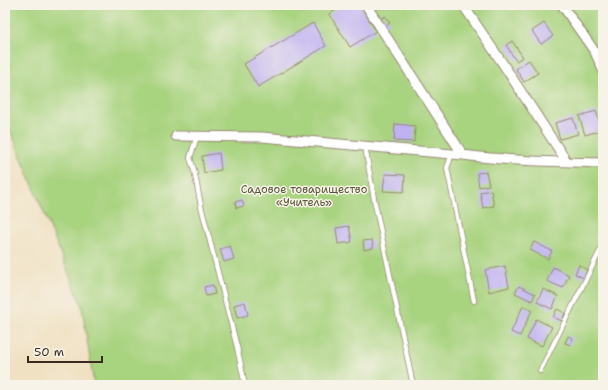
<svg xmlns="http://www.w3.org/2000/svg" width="608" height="390" viewBox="0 0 608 390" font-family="'Shantell Sans',sans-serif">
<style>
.green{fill:#a8d37f;stroke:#727e4e}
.building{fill:#bfb2f2}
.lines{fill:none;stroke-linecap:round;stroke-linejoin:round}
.lane-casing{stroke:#968670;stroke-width:6}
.street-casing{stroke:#968670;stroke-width:11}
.lane{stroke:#fff;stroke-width:4.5}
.street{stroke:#fff;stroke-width:9}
.labels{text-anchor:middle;stroke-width:3;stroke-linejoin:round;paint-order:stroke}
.park-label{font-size:11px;fill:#565436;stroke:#f7f3e8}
</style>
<rect width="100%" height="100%" fill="#f7f3e8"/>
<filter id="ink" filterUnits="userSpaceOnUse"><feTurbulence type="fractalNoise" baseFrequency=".025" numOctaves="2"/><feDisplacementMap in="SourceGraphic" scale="8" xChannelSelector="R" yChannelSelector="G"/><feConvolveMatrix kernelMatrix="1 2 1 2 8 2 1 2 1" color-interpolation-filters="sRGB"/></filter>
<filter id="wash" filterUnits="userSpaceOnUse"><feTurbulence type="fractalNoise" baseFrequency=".012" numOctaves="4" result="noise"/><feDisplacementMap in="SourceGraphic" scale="16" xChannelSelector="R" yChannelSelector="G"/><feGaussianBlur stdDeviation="0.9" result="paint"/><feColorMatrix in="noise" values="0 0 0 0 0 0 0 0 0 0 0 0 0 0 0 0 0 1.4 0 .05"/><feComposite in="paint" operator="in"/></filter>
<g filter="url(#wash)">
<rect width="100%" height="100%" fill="#f0e1c2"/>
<!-- green -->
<path class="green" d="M5 5H603V385H94L82 306 5 117Z"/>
<g id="blocks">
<!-- building -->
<path class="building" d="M344 5H360L376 31 350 47 329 14Z
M385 16 390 23 384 27 379 20Z
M313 23 326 46 258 87 244 64Z
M544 23 553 36 541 44 532 31Z
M512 41 523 57 516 61 506 45Z
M529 60 538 73 524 82 516 69Z
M596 111 602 130 585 135 579 116Z
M573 118 578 134 560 139 555 123Z
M395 124 415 126 414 142 394 141Z
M219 153 221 170 204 173 202 156Z
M486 172 489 185 479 187 477 173Z
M385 174 405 175 404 192 383 191Z
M491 190 494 206 483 208 480 192Z
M242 200 244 206 236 208 235 202Z
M349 226 352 242 338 244 336 228Z
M372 240 373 248 364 250 363 241Z
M534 242 552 251 548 259 530 250Z
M230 246 234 259 224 262 220 249Z
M579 265 587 270 584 278 575 274Z
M505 266 509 287 489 292 485 270Z
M553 267 569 275 563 288 547 281Z
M213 285 215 294 206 296 204 287Z
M519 286 535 294 532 301 515 293Z
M543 289 558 296 552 309 537 302Z
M245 302 248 315 237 318 234 305Z
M523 306 532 310 520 336 511 332Z
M557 309 565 313 562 321 553 317Z
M536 319 552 327 542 346 527 339Z
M568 336 573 338 570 345 565 343Z"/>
</g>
</g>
<g filter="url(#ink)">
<use href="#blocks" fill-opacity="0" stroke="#968670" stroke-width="1"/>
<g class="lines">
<!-- lane casing -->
<g class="lane-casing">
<path id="lane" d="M197 136 190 158 194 170 201 206 237 347 245 385
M365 146 374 199 413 385
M452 154 447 168 474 301
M540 371 603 245"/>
</g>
<!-- street casing -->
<g class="street-casing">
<path id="street" d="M366 5 463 155
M463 5 503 64 567 162
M562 5 595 52 603 70
M176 136 262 137 463 155C509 161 556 162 603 163"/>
</g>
<!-- lane -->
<use href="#lane" class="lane"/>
<!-- street -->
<use href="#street" class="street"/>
</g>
</g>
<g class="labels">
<!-- park labels -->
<g class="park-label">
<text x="304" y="193">Садовое товарищество<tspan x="304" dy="13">«Учитель»</tspan></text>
</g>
</g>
<!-- margin -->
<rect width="608" height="390" fill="none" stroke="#f7f3e8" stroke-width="20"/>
<!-- scale -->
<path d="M28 356v6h74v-6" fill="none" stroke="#3b2a1e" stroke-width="2"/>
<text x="34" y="356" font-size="12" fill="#3b2a1e" stroke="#f7f3e8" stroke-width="3" paint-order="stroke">50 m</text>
</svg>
